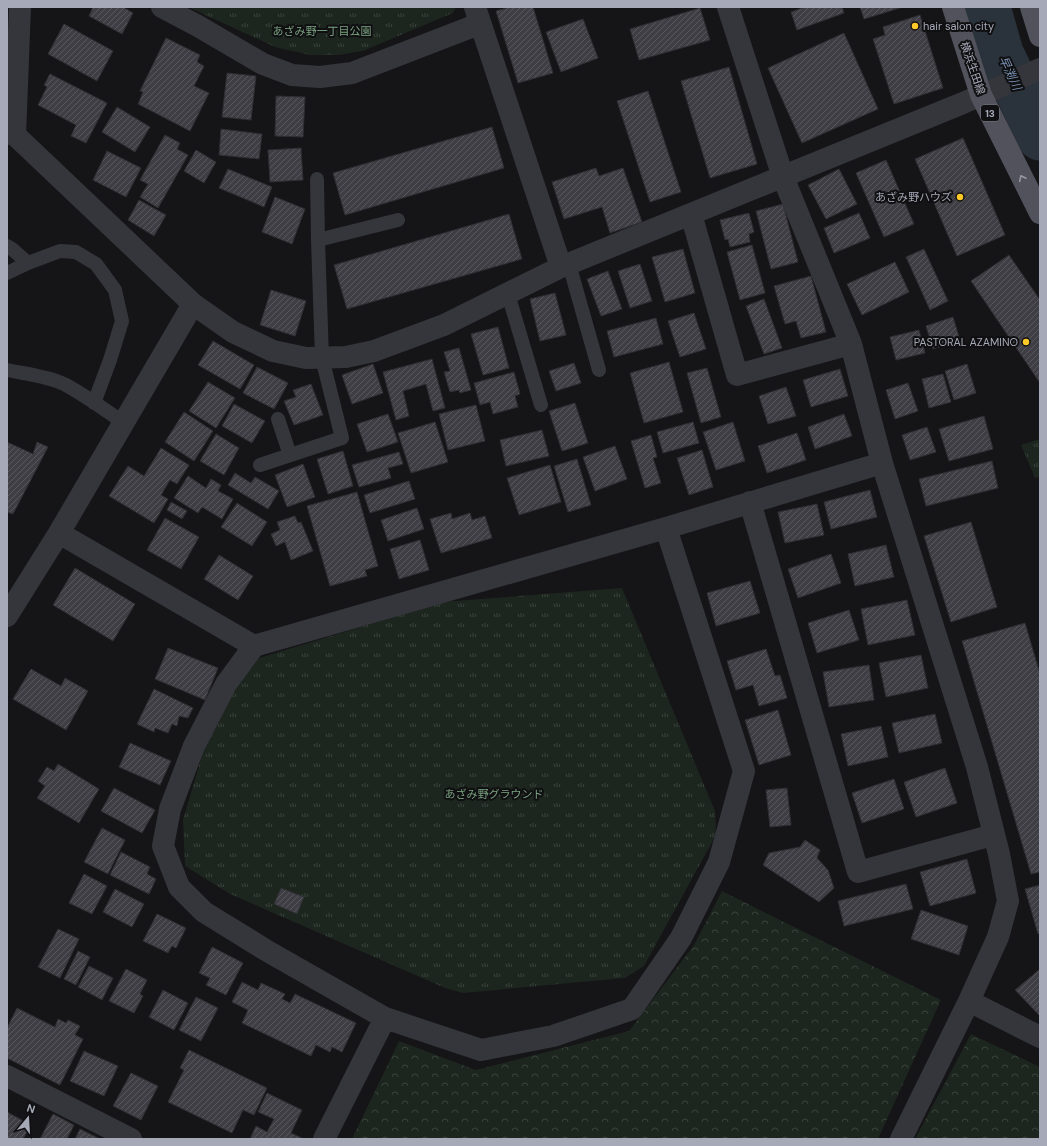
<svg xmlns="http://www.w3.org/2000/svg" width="1047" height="1146" viewBox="0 0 1047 1146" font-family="'DM Sans','Noto Sans JP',sans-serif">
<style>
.forest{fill:url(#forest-crowns)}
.park{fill:url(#park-tufts)}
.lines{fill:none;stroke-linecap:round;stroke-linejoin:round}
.river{stroke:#2a323b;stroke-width:47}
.building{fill:url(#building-hatch);stroke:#2f2e33}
.service{stroke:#35363c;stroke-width:14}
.minor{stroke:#35363c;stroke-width:22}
.primary{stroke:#51525b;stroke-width:22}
.oneway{stroke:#9598a5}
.poi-dot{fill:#fcc927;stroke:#100f11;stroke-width:1.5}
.labels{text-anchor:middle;stroke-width:4;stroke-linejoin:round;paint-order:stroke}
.shield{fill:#100f11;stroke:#797b85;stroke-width:1}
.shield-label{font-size:10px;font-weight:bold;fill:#a6a9b7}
.poi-label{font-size:11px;fill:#a6a9b7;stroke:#100f11;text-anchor:end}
.park-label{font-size:11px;fill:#7ba482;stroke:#100f11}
.street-label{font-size:11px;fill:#a6a9b7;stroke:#100f11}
.water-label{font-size:12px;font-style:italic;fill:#7a94b5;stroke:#100f11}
</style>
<defs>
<pattern id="forest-crowns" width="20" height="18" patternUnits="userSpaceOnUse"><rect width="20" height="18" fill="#1c251e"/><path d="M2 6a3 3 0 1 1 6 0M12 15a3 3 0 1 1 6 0" fill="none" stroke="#3a423c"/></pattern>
<pattern id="park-tufts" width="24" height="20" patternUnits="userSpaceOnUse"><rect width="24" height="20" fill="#1c251e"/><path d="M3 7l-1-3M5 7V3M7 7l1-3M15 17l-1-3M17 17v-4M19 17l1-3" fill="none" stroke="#3a423c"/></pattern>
<pattern id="building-hatch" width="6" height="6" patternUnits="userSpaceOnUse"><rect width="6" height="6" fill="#3f3e44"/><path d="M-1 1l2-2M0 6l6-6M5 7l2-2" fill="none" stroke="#58575d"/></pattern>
</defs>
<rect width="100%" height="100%" fill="#151417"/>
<!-- forest -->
<path class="forest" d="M722 891 941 1000 878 1139H352L399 1041 476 1070 629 1031 694 945Z
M971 1034 1040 1067V1139H915Z"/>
<!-- park -->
<path class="park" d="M188 7H456L453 13 363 51 339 55H310L275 47Z
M1040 439V477L1035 478 1021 445Z
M622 588 715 811 716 835 644 966 625 978 463 993 445 988 230 894 185 866 183 820 204 749 234 691 256 659 442 602Z"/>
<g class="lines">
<!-- river -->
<path class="river" d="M987 7 1000 53 1040 137"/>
</g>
<!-- building -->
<path class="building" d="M93 7H123L133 13 122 34 89 16Z
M510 7H533L553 73 518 83 496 11Z
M805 7H842L844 13 797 30 791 12Z
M860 7H903L864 19Z
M700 8 710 40 639 60 630 29Z
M920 15 943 88 894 104 873 39 885 35 883 27Z
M583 19 598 58 561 72 546 32Z
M64 24 113 51 97 81 48 54Z
M844 33 878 109 802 143 768 68Z
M166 38 200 55 197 62 204 66 194 86 209 93 190 131 138 104 143 92 140 91Z
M729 67 757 164 710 178 681 81Z
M227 73 256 76 251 120 222 117Z
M50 74 107 103 86 143 71 136 76 125 38 105 47 87 44 85Z
M648 91 681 192 650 202 617 101Z
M276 96 305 97 303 137 275 136Z
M117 107 150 127 135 152 102 132Z
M492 127 504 168 345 215 333 173Z
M221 129 262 134 259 159 219 155Z
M165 135 180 143 177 149 188 155 158 208 140 197 148 184 140 180Z
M963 138 1005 235 957 256 915 159Z
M301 148 303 180 270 182 268 150Z
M196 150 216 162 204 183 184 171Z
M107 151 141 168 126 197 93 180Z
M886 160 914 224 884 237 856 173Z
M596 168 599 176 623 168 642 222 610 233 602 207 564 219 552 182Z
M228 169 272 187 264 207 219 188Z
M839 169 857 204 826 219 808 185Z
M275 197 305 209 292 244 262 232Z
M139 200 166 215 154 236 128 220Z
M783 204 798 262 771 269 756 211Z
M749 213 754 232 749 234 750 242 730 247 728 239 725 240 720 220Z
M859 213 870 238 834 253 824 228Z
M509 214 522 259 347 309 334 265Z
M752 245 765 293 740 300 727 252Z
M683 249 695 293 665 302 652 257Z
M924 249 948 301 930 310 906 257Z
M1009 255 1040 300V383L971 281Z
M895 262 909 292 862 315 847 284Z
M640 264 652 301 630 308 618 271Z
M608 271 622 309 601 316 587 279Z
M811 276 826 332 801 338 796 321 785 324 774 286Z
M271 290 306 301 295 336 260 325Z
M555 293 566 335 540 341 530 299Z
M764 299 782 348 764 354 746 306Z
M694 313 706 349 680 357 668 321Z
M953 317 960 340 933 349 926 326Z
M656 318 663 344 614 357 607 331Z
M498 327 509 368 483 375 471 334Z
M919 330 925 353 896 360 890 337Z
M213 341 254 365 240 389 198 365Z
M459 348 471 390 460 393 459 390 450 392 444 372 450 371 444 352Z
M432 359 445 408 433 411 426 384 403 391 409 416 396 420 383 372Z
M669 362 683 412 644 423 630 373Z
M574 363 581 383 556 391 549 371Z
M373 364 383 393 352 404 342 375Z
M967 364 976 393 954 400 945 371Z
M257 367 288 383 274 409 243 393Z
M707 368 721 417 701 423 687 373Z
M840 369 848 396 811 407 803 380Z
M514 372 520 394 515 396 518 407 493 414 490 402 480 405 474 383Z
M943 374 951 402 929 408 922 379Z
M208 382 235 398 216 428 189 411Z
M908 383 918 411 895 419 886 390Z
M311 384 323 415 294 425 284 401 296 397 293 390Z
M786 387 796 416 768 424 759 396Z
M575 403 588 443 562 451 549 411Z
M234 404 265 421 252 443 222 426Z
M476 405 485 441 448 450 439 414Z
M184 412 213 431 194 461 165 442Z
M388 414 398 442 367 452 357 424Z
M844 414 852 436 815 449 808 427Z
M984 416 993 449 949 461 939 429Z
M435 422 448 462 411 473 398 433Z
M693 422 699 443 663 453 657 432Z
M733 422 745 461 716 470 703 432Z
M927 427 936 452 910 460 902 435Z
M542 430 549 456 506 466 500 440Z
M797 433 806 460 767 473 758 446Z
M216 434 239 448 224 475 200 461Z
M651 435 657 457 653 458 661 483 645 488 631 441Z
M7 442 33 454 37 442 48 447 13 514 7 512Z
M615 446 627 479 595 491 583 457Z
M161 448 189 465 177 484 170 480 161 495 168 499 154 523 109 496 128 466 144 476Z
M702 450 713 487 689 495 677 458Z
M343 451 353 486 328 494 317 459Z
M399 452 403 464 388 468 391 478 359 487 352 465Z
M577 459 591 505 568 512 554 466Z
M992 461 998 488 926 506 919 479Z
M303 464 315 497 287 507 275 475Z
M550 465 561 502 519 515 507 478Z
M235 473 251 483 255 477 279 491 268 509 228 485Z
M188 476 206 488 211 479 221 485 218 491 233 499 222 519 202 507 198 513 174 498Z
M409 481 415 499 370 513 364 495Z
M870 490 877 517 831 529 824 502Z
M357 492 378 566 365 570 367 576 330 586 307 506Z
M171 502 187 511 182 519 167 510Z
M237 503 267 522 252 546 221 527Z
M817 504 824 535 785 543 778 512Z
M417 508 424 529 388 541 381 520Z
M451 513 452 519 470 513 472 520 485 516 492 538 441 553 430 519Z
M295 516 298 523 301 522 313 551 291 560 285 542 276 546 271 534 280 530 277 522Z
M165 518 199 537 181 569 147 550Z
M971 522 997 607 951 622 924 536Z
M420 540 429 570 399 579 390 549Z
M886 545 894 577 855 586 848 554Z
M831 554 841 583 798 598 788 569Z
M219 555 253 576 238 600 204 579Z
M75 568 135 604 113 641 53 605Z
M750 581 760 613 716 626 707 593Z
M907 600 915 635 868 645 861 609Z
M849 610 859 640 817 653 808 623Z
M1025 623 1040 674V872L1031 874 962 641Z
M168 648 218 668 205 700 155 679Z
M766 649 775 676 780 675 787 698 759 706 753 685 736 690 727 661Z
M921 655 928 688 886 697 879 663Z
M869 665 874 700 829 707 823 672Z
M31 669 61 686 65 678 88 691 66 730 13 699Z
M154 689 193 708 188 718 179 716 177 726 172 724 168 733 155 728 154 732 137 724Z
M778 710 791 755 759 765 745 720Z
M935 714 942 743 899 753 892 723Z
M881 726 888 757 848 766 841 734Z
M130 743 171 761 160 785 119 767Z
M58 764 99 789 79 823 37 798 45 786 38 781 47 767 54 771Z
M945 768 957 803 916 817 904 782Z
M894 779 904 809 862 823 852 793Z
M114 788 155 810 142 833 101 811Z
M787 788 791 825 770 827 766 790Z
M102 828 125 840 108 874 84 862Z
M805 840 820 850 817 858 828 870 834 888 819 902 763 865 769 853 800 847Z
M121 852 150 867 147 874 156 879 149 894 110 875Z
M967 859 976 893 930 906 920 872Z
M84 874 107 886 92 914 69 903Z
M906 884 913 909 844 926 838 901Z
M1040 885V933L1038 934 1025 889Z
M281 888 304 897 297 914 274 904Z
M115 889 144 904 132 927 103 912Z
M921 910 968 926 959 955 911 939Z
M157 914 186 928 176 948 172 946 168 953 143 941Z
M58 929 79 939 60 978 38 967Z
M212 947 243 963 226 995 206 985 210 978 199 973Z
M78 951 90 957 76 985 64 979Z
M89 966 113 978 102 1000 78 987Z
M126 969 147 980 140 994 143 996 134 1013 109 1001Z
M1040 969V1016L1015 990Z
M242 982 258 990 261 983 285 994 282 999 290 1003 295 994 356 1023 342 1052 332 1047 330 1052 316 1045 311 1056 242 1023 248 1010 232 1002Z
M163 990 188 1003 174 1030 149 1017Z
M196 997 218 1008 201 1041 179 1030Z
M17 1008 55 1027 58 1019 66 1023 68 1020 80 1026 75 1035 83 1039 60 1085 7 1058V1028Z
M189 1050 267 1088 254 1115 243 1110 232 1133 168 1102 184 1070 180 1068Z
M84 1051 118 1066 104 1096 70 1081Z
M131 1073 158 1086 141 1120 113 1106Z
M267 1093 302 1110 291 1133 304 1139H250L256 1126 267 1132 274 1119 258 1112Z
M7 1112 31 1125 23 1139H7Z
M53 1114 74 1125 67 1139H40Z
M80 1129 100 1139H75Z"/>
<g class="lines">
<!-- service -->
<path class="service" d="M318 240 398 220
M7 246 12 249 28 263
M569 264 599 370
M7 273 28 263 60 251 76 252 96 264 115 290 122 321 110 360 94 403
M508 294 541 405
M7 370C26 374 47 376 64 384 85 395 105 410 124 423
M278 419 290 455
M260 465 342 438 322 358 318 240 317 179"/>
<!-- minor -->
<path class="minor" d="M162 7 198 26 263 64 292 75 320 77 352 73 479 24
M475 7 561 267
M728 7 783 177 851 344 882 463 977 767 999 854 1008 901 998 937 969 1001 901 1139
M7 133 15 135 193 304 233 332 273 351 306 358 346 357 374 351 444 325 561 267 963 103 1040 69
M15 135 20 7
M691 214 737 375 851 344
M750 502 858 872 993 835
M59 533 254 646 666 528 882 463
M7 616 59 533 193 304
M254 646 226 684 194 746 170 809 163 846 179 887 204 912 269 952 385 1018 481 1050 553 1036 632 1009 681 938 719 862 744 771 666 528
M969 1001 1040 1037
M7 1076 131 1139
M324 1139 385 1018"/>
<!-- primary -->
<path class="primary" d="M953 7 981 95 1040 213
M1031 7 1040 36"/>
</g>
<!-- one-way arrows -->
<defs><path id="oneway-chevron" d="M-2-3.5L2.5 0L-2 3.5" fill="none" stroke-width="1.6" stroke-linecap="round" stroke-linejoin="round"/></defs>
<use class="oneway" href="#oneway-chevron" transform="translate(1022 178) rotate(-116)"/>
<!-- markers -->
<g class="poi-dot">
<circle cx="915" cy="26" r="4"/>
<circle cx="960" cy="197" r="4"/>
<circle cx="1026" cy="342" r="4"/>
</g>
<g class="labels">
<!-- shield labels -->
<rect class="shield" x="981" y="105" width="18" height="16" rx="3"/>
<g class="shield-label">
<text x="990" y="117">13</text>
</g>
<!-- poi labels -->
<g class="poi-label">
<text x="923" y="30" text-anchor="start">hair salon city</text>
<text x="952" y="201">あざみ野ハウズ</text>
<text x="1018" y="346">PASTORAL AZAMINO</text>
</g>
<!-- park labels -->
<g class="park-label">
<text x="322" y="35">あざみ野一丁目公園</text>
<text x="494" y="798">あざみ野グラウンド</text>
</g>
<!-- street labels -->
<g class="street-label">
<text transform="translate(973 68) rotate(71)" y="4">横浜生田線</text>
</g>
<!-- water labels -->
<g class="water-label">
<text transform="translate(1010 73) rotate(65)" y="4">早渕川</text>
</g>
</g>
<!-- border -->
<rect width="1047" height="1146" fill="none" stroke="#a6a9b7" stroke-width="16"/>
<!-- north arrow -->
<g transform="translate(28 1118) rotate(18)" stroke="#100f11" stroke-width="3" paint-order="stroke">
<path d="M0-3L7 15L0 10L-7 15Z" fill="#a6a9b7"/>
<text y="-6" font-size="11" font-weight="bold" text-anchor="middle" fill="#a6a9b7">N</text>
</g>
</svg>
